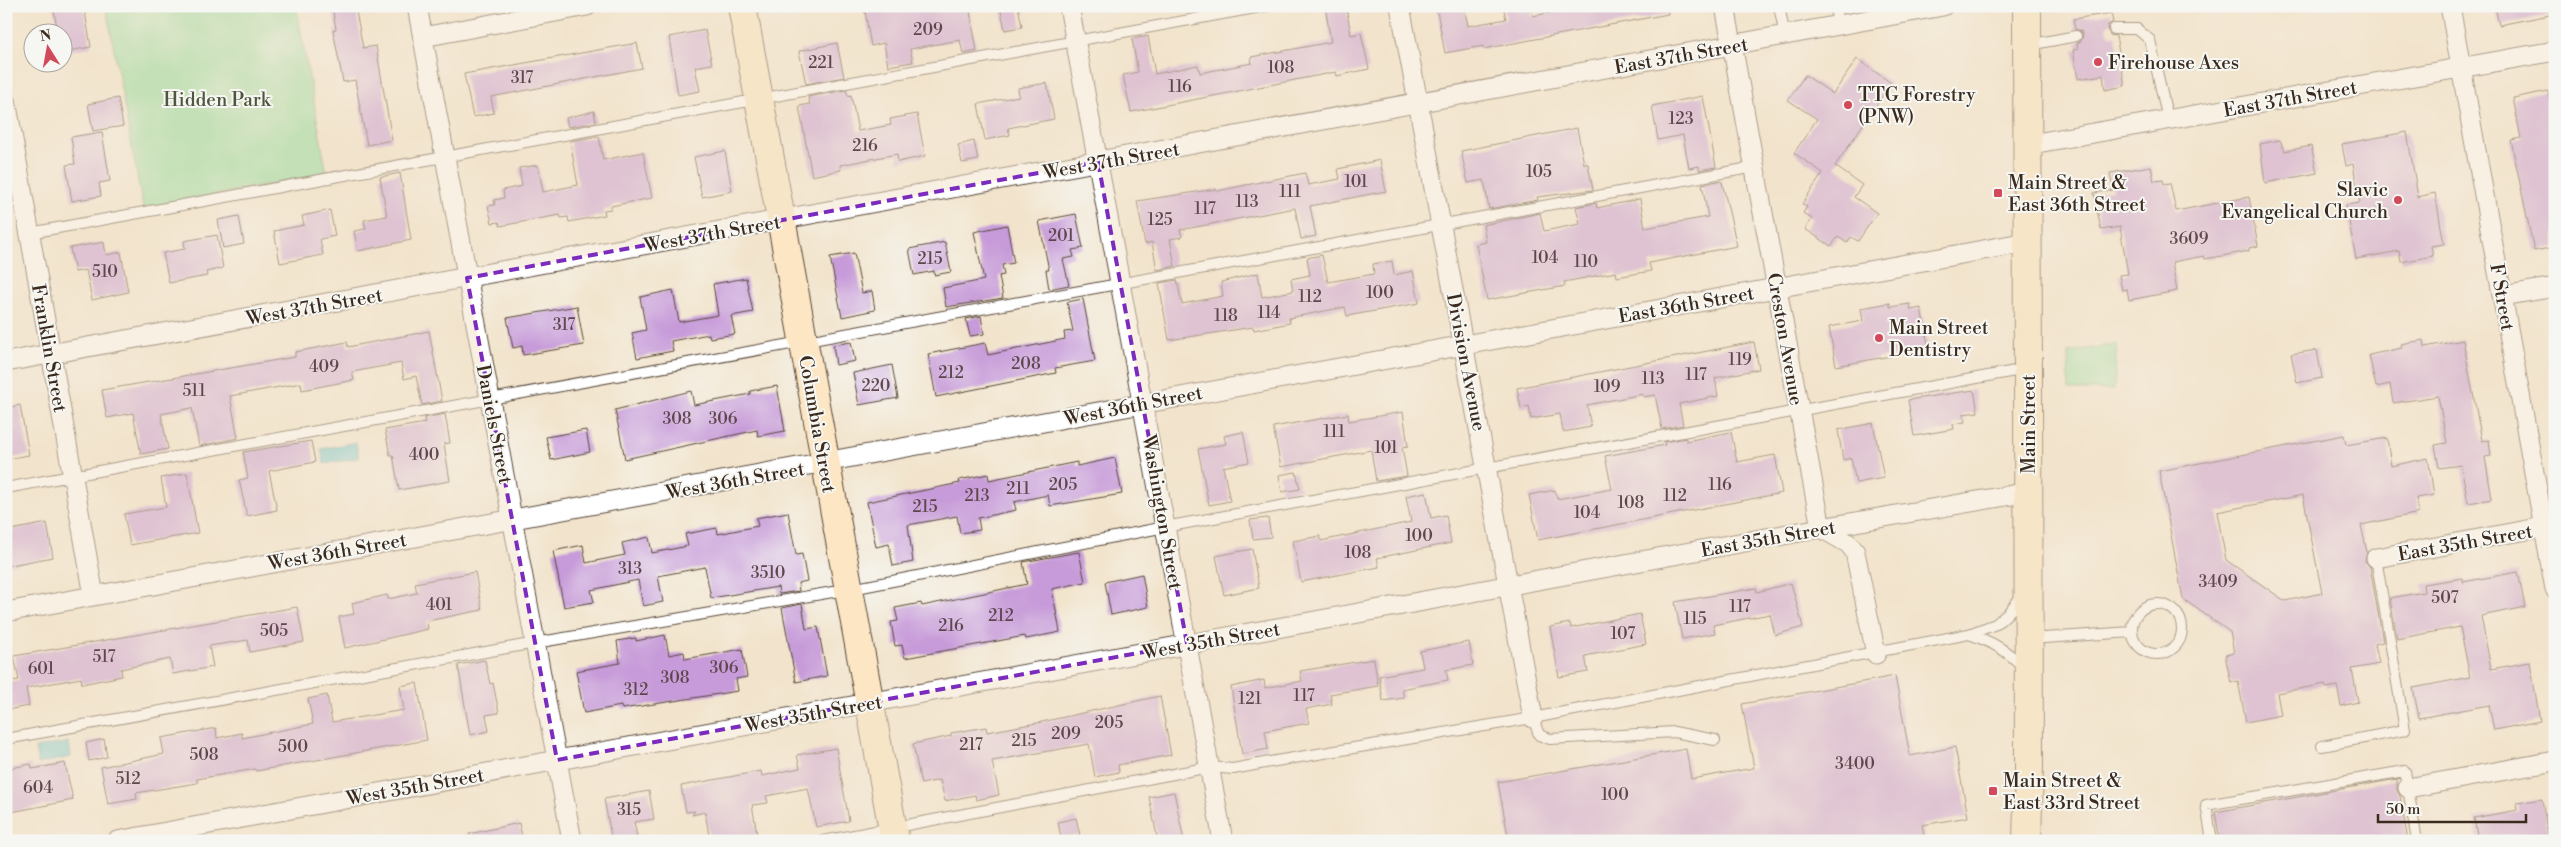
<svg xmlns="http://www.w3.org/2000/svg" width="2561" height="847" viewBox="0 0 2561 847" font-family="'Libre Bodoni',serif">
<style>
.green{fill:#8bdc9c;stroke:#63835d}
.water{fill:#51bec9;stroke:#467474}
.building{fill:#c79bd9;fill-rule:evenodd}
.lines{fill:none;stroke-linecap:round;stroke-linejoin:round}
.lane-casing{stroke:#564638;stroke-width:12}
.street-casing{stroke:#564638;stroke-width:21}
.secondary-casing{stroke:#564638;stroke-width:30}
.lane{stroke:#fff;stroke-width:10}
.street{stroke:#fff;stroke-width:19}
.secondary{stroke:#fce6c4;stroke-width:28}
.marked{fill:none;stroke:#7b2cbf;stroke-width:4;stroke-dasharray:10 6;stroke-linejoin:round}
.poi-dot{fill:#d1495b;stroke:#f6f6f2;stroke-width:2}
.labels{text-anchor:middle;stroke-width:4;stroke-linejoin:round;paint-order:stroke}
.number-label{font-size:16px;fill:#5e464d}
.street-label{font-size:19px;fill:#3b2a1e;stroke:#f6f6f2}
.poi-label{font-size:19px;fill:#3b2a1e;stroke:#f6f6f2;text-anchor:start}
.park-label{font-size:19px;fill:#4f563e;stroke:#f6f6f2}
</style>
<rect width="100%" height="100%" fill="#f6f6f2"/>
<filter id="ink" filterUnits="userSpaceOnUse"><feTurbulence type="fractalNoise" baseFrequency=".02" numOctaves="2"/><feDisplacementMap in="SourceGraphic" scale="10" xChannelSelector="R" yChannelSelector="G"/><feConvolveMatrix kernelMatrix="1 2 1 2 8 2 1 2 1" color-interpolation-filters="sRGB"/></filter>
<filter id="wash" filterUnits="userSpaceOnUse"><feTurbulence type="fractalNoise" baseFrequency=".0096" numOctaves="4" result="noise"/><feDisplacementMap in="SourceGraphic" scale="20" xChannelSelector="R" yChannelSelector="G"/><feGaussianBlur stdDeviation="1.12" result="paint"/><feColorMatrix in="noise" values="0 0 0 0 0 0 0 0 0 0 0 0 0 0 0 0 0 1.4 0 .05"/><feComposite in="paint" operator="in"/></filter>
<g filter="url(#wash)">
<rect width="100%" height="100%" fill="#f2e4cc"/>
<!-- green -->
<path class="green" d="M106 6H296L327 174 143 208Z
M2117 344 2114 390H2069L2068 352Z"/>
<!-- water -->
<path class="water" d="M356 442 359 458 324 464 321 449Z
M69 742 71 757 38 764 35 748Z"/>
<g id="blocks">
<!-- building -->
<path class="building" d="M53 6H84L91 47 62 52V32H58Z
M332 6H355L363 48 376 46 392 140 367 145 355 80 343 82 333 30 336 29Z
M864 6H969L977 51 963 54 960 40 910 49 913 62 888 66 884 43 871 46Z
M1000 6H1018L1022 27 1005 30Z
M1325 6H1346L1351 35 1361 33 1369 69 1337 76 1336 72 1131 112 1123 75 1138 72 1132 39 1148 36 1155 74 1198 65 1200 73 1252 63 1251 57 1331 42Z
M1436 6H1464L1468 26 1506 19 1503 6H1531L1533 16 1572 8 1571 6H1667L1668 14 1483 49V46L1445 53Z
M2495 6H2555V14L2499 25Z
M2111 13 2113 22 2108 25 2107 29 2110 35 2116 36 2125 86 2105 90 2103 75 2078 79 2073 50 2078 49 2077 43 2081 41 2083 35 2081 31 2075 29 2073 19Z
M705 30 712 64 695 67 700 91 678 95 669 37Z
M637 43 642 68 491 97 494 113 473 117 464 74Z
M837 43 844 77 806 84 799 51Z
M1857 59 1891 83 1835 166 1862 185 1854 197 1877 213 1858 241 1851 237 1847 243 1838 237 1831 246 1805 229 1812 219 1803 213 1807 207 1802 204 1823 173 1794 153 1817 119 1788 100 1805 75 1833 94Z
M1047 83 1054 119 1008 128 1010 135 985 140 978 104 1019 96 1018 88Z
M846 90 848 96 851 95 858 131 891 125 890 119 917 114 925 156 898 162 897 154 840 165 841 170 812 176 799 106 810 104 808 97Z
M2548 91 2555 127V247L2534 251 2511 140 2521 138 2513 98Z
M1703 96 1716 167 1699 170V166L1689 168 1683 135 1658 140 1652 106Z
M118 98 123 126 93 131 88 104Z
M594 111 596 122 568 127 566 118Z
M1577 128 1584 164H1588L1593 190 1537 197 1538 200 1489 209 1484 180 1468 183 1461 151Z
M102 132 110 181 99 183 101 196 72 201 66 165 75 164 71 137Z
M2407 132 2418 197 2435 193 2444 244 2431 246 2433 256 2401 262 2399 251 2356 259 2346 205 2360 203 2353 164 2346 166 2342 144Z
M599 136 603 160 643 152 652 198 611 206V209L604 210 605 215 569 222 568 217 561 218 560 215 500 226 499 222 492 223 488 206 495 205 494 200 504 198 503 190 522 186 519 168 538 165 543 192 578 185 570 141Z
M2280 140 2285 151 2311 146 2317 173 2265 183 2260 144Z
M974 141 978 160 962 163 958 145Z
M725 151 732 191 702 197 694 157Z
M1380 160 1386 191 1310 206 1316 236 1301 239 1295 208 1180 230 1182 237 1170 239 1175 266 1157 270 1152 242 1145 244 1137 201 1216 189 1217 191 1305 173 1308 185 1340 179 1338 169Z
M2151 166 2154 181 2163 180 2164 184 2170 183 2176 211 2249 197 2258 246 2249 248V251L2205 259 2204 256 2172 262 2177 291 2129 300 2127 289 2122 290 2119 275 2128 274 2120 227 2101 230 2094 193 2113 190 2110 173Z
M400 173 411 240 358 251 354 231 366 229 364 220 387 216 380 177Z
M1719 181 1722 182 1737 246 1649 263 1651 271 1617 277 1616 272 1564 282 1565 286 1487 300 1476 244 1486 242 1483 225 1540 213 1544 231 1580 224 1576 207 1596 203 1597 208 1640 199 1645 228 1708 217 1702 184Z
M330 210 335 236 320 239 323 255 280 263 274 231 304 225 302 216Z
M1076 214 1083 248 1072 250 1074 257 1063 259 1069 285 1049 289 1046 270H1049L1039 221Z
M239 216 244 244 223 248 218 220Z
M1007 225 1014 263 1002 265 1004 275 999 276 1003 298 946 307 943 288 984 280 974 232Z
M217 235 223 268 206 272 207 276 169 283 163 253 185 249 184 241Z
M104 242 106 255 121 252 128 292 92 300 86 270 75 272 70 248Z
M945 242 951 272 934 275V271L914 275 909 249Z
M854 253 862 293 872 291 875 310 842 317 830 257Z
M1322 255 1328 282 1374 274 1373 264 1392 261 1394 275 1413 271 1419 303 1347 316 1345 307 1289 318 1290 323 1254 330 1253 327 1169 340 1159 283 1177 280 1182 304 1223 296 1221 282 1258 273 1262 297 1293 291 1291 279 1310 275 1307 258Z
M746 278 753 312 731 316 735 334 710 338 709 334 671 341 673 351 637 358 632 333 646 330 640 297 673 290 679 322 718 315 713 284Z
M1083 299 1095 361 1055 368 1056 373 936 397 928 354 985 343 988 355 1065 339 1064 332 1073 331 1067 302Z
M1890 303V307L1910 304 1911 310 1921 308 1929 349 1836 366 1829 327 1863 321 1861 308Z
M577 306 584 345 523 355 522 346 513 348 507 318Z
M981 316 984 334 970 336 966 319Z
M429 331 442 401 422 405 416 376 404 379 401 363 352 372 354 380 302 390 301 383 230 396 238 438 199 446 192 408 161 414 168 449 141 454 133 413 107 418 102 390 295 357V352L347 342 348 347Z
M2424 340 2425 347 2463 340 2482 441 2489 440 2491 456 2485 457 2492 499 2468 503 2461 465 2439 468 2435 445 2447 443 2438 396 2393 403 2390 384 2376 387 2369 355 2402 348 2401 344Z
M851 342 855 361 836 365 833 345Z
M1754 342 1759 369 1715 378 1718 396 1679 404 1683 425 1662 429 1655 395 1643 397V394L1587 405 1591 427 1563 432 1560 414 1531 419 1529 406 1521 408 1517 388Z
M2317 350 2322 378 2297 383 2291 354Z
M892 365 898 398 859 405 853 373Z
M777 386 785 431 758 436 757 430 625 459 615 410 691 391 694 405 750 394V391Z
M1974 390 1978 412 1963 414 1965 422 1953 424 1954 429 1914 436 1908 400Z
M20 405 29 455 6 459V408Z
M1403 412 1408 446 1402 447 1407 476 1376 481 1371 450 1281 467 1273 427 1348 414 1349 421Z
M445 414 450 443 444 444 450 481 399 490 393 455H390L385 430 425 423 424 418Z
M1873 423 1884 478 1856 483 1851 458 1843 460 1838 430Z
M586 430 590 452 551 460 546 437Z
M1243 432 1249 462 1223 467 1230 501 1209 505 1198 449 1226 444 1224 436Z
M1731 432 1737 462 1775 455 1782 493 1538 540 1529 495 1555 490 1557 499 1612 489 1605 456 1665 445 1664 442 1686 438V441Z
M2344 435 2346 445 2387 438 2391 466 2428 458 2434 495 2416 498 2419 513 2361 525 2367 552 2365 561 2370 567 2383 642 2375 644 2379 664 2352 669 2358 702 2341 706 2337 686 2326 688 2325 684 2315 686 2277 693 2281 715 2246 722 2238 681 2231 683 2225 655 2234 653 2230 632 2183 599 2159 471ZM2303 495 2322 593 2285 601 2226 560 2217 512Z
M311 441 315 462 269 471 277 510 247 516 239 480 248 478 243 452Z
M1115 458 1122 494 1050 506 1048 495 1014 502 1016 510 978 518 980 530 960 533 957 516 908 525 913 562 893 566 889 544 876 547 867 502 960 483 959 480 988 474 989 480 1077 462V466Z
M1296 472 1300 489 1282 492 1279 475Z
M187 473 198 533 130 545 124 514 166 507 161 478Z
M1426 492 1431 518 1446 515 1451 543 1377 558 1379 567 1301 582 1293 541 1320 536 1321 541 1411 522 1406 496Z
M788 512 796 555 802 554 807 581 798 583 799 591 779 594 778 587 711 598 705 567 658 576 663 602 643 606 638 580 591 590 594 602 564 607 553 551 583 545 586 563 625 555 622 543 649 537 652 553 688 546 685 534 717 528 718 534 758 526 756 518Z
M1268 518 1271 537 1253 539 1250 520Z
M47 523 53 557 6 566V531Z
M1252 549 1259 588 1224 595 1216 556Z
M1079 552 1085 582 1052 589 1060 632 1026 639 1025 636 905 658 902 645 895 646 891 622 898 621 895 608 921 603 922 606 1027 584 1023 562Z
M475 572 482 610 427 621 428 629 345 648 339 617 354 614 352 603 387 595 388 599 417 593 415 583Z
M2518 572 2525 607 2481 616 2491 669 2530 662 2540 721 2494 730 2489 705 2419 718 2413 688 2470 677 2460 627 2397 639 2390 598 2424 592 2423 584 2463 578V582Z
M1142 574 1148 607 1111 615 1105 582Z
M1791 583 1803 627 1775 635 1770 614 1713 625 1715 633 1682 639 1675 602 1756 588 1757 592Z
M802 604 806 629 818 627 827 676 796 682 782 608Z
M297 607 304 642 250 652 248 640 209 646 213 667 173 674 170 659 121 669 122 676 82 684 81 678 26 688 29 706 6 710V682L19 680 14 656Z
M1640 614 1646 644 1585 656 1588 672 1559 677 1550 627 1570 623 1571 628Z
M665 635 669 655 684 652 685 659 742 649 747 677 736 679 738 691 622 709 621 706 584 713 576 671 620 663 617 641 636 638V641Z
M1469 642 1473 665 1446 670 1448 680 1402 689 1404 698 1383 701 1379 676 1423 668 1420 651Z
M1374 659 1378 686 1330 694 1332 704 1306 709 1309 723 1265 731 1268 749 1242 754 1231 687 1264 680 1265 688 1302 681 1300 671Z
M485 660 490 684 493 683 499 713 486 715 489 731 470 735 458 665Z
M1895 676 1910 756 1955 747 1968 817 1922 825 1925 841H1509L1498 782 1686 749 1691 779 1754 768 1742 704Z
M417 683 427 740 256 771 255 769 197 779V783L136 793 137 799 108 804 101 767 164 754 161 738 216 728 217 738 242 733V738L313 724 308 699 327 695 332 722 404 710 400 686Z
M1160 696 1171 755 1118 765 1119 772 1095 777 1089 744 992 761 999 795 976 800 975 795 945 801 940 780 921 784 913 744 951 736V733L986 727 987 732 1037 723Z
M104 739 107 757 89 761 86 743Z
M836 748 849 821 816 827 808 788 766 796 768 803 752 805 758 839 710 841 705 812 692 815 695 811 686 812 681 786 761 771 762 776 800 768 797 755Z
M65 763 73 800 6 813V769L31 764 32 769Z
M2397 779V790L2400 796 2408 841H2220L2215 812Z
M649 791 654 819 634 822 638 841H612L604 799Z
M1174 792 1184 841H1158L1149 797Z
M2542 799 2549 841H2478L2474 818 2518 810 2517 803Z
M1076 818 1080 835 1061 838 1058 822Z
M519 823 523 841H470L469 834Z"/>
</g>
</g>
<g filter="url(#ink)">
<use href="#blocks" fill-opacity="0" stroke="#564638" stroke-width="1"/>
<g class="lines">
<!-- lane casing -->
<g class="lane-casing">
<path id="lane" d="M1779 6 1785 36
M1835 6 1838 26
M2114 29H2137L2150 40 2168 120
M2029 45 2076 36
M30 233 1266 6
M6 488 1755 167
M2132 629a25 25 0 1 1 50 0a25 25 0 1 1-50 0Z
M1969 634C1992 642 2007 650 2024 668
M2030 639 2132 632
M1533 718 1539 735 1550 739 1674 732 1715 740
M6 739 535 643 862 587 1165 527 2026 369
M2322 746 2405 730 2376 558
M823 841 1210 767 1233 769 1270 762 1533 718 1969 634 1996 624 2008 613 2023 594
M2212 841 2206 805 2405 771 2417 841"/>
</g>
<!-- street casing -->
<g class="street-casing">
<path id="street" d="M417 6 572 841
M1069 6 1223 841
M1400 6 1533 718
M1725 6 1821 528 1849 544 1855 552 1876 654
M2450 6 2555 589
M423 37 587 6
M6 100 94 596
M2026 145 2555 51
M2503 296 2555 287
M6 362 1943 6
M2376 558 2554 525
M6 612 2027 242
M2408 788 2555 761
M117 841 1821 528 2029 492"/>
</g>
<!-- secondary casing -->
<g class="secondary-casing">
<path id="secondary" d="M742 6 895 841
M2027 6 2029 767 2027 841"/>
</g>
<!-- lane -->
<use href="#lane" class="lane"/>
<!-- street -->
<use href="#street" class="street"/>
<!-- secondary -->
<use href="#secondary" class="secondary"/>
</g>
</g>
<!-- marked area -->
<path d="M0 0H2561V847H0ZM1098 162 1187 644 557 760 467 278Z" fill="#f2e4cc" fill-opacity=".55" fill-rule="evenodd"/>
<path class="marked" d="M1098 162 1187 644 557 760 467 278Z"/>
<!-- markers -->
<g class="poi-dot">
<circle cx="2098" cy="62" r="5"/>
<circle cx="1848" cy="105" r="5"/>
<rect x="1993" y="188" width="10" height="10" rx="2.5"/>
<circle cx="2398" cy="200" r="5"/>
<circle cx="1879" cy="338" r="5"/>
<rect x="1988" y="786" width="10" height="10" rx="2.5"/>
</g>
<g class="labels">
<!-- number labels -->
<g class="number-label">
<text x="928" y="35">209</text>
<text x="821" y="68">221</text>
<text x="1281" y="73">108</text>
<text x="522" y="83">317</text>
<text x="1180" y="92">116</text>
<text x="1681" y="124">123</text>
<text x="865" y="151">216</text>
<text x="1539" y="177">105</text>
<text x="1356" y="187">101</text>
<text x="1290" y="197">111</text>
<text x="1247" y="207">113</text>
<text x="1205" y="214">117</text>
<text x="1160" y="225">125</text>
<text x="1061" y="241">201</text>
<text x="2189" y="244">3609</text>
<text x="1545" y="263">104</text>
<text x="930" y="264">215</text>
<text x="1586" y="267">110</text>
<text x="105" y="277">510</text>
<text x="1380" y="298">100</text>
<text x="1310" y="302">112</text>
<text x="1269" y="318">114</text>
<text x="1226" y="321">118</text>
<text x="564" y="330">317</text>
<text x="1740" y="365">119</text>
<text x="1026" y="369">208</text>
<text x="324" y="372">409</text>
<text x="951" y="378">212</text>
<text x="1696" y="380">117</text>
<text x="1653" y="384">113</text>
<text x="876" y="391">220</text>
<text x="1607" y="392">109</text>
<text x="194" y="396">511</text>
<text x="677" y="424">308</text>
<text x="723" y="424">306</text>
<text x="1334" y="437">111</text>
<text x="1386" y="453">101</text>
<text x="424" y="460">400</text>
<text x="1063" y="490">205</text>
<text x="1720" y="490">116</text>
<text x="1018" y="494">211</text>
<text x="977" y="501">213</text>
<text x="1675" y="501">112</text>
<text x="1631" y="508">108</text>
<text x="925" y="512">215</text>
<text x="1587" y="518">104</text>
<text x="1419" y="541">100</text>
<text x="1358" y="558">108</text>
<text x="630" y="574">313</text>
<text x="768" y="578">3510</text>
<text x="2218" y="587">3409</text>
<text x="2445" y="603">507</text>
<text x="439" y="610">401</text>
<text x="1740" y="612">117</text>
<text x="1001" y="621">212</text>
<text x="1695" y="624">115</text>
<text x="951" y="631">216</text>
<text x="274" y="636">505</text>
<text x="1623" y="639">107</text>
<text x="104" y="662">517</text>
<text x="724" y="673">306</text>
<text x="41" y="674">601</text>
<text x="675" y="683">308</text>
<text x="636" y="695">312</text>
<text x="1304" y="701">117</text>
<text x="1250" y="704">121</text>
<text x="1109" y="728">205</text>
<text x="1066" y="739">209</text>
<text x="1024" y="746">215</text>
<text x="971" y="750">217</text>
<text x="293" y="752">500</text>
<text x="204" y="760">508</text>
<text x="1855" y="769">3400</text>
<text x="128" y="784">512</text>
<text x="38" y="793">604</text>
<text x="1615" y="800">100</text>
<text x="629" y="815">315</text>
</g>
<!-- street labels -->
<g class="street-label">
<text transform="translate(1681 55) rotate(-10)" y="7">East 37th Street</text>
<text transform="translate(2290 98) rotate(-10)" y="7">East 37th Street</text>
<text transform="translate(1111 160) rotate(-10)" y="7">West 37th Street</text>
<text transform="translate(712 233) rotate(-10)" y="7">West 37th Street</text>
<text transform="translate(2503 297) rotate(80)" y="7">F Street</text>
<text transform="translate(1686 304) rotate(-10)" y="7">East 36th Street</text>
<text transform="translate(314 306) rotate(-10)" y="7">West 37th Street</text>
<text transform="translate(1786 339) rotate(80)" y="7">Creston Avenue</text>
<text transform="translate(50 348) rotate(80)" y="7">Franklin Street</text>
<text transform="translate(1467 362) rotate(79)" y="7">Division Avenue</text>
<text transform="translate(1133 405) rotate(-11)" y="7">West 36th Street</text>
<text transform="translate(495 424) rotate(79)" y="7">Daniels Street</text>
<text transform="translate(818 424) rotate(80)" y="7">Columbia Street</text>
<text transform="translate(2028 424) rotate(-90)" y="7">Main Street</text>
<text transform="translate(735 480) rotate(-10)" y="7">West 36th Street</text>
<text transform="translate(1163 512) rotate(80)" y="7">Washington Street</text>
<text transform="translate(1768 538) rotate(-10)" y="7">East 35th Street</text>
<text transform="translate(2465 542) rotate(-10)" y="7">East 35th Street</text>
<text transform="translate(337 551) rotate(-10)" y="7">West 36th Street</text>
<text transform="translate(1211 640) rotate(-10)" y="7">West 35th Street</text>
<text transform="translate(813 713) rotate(-10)" y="7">West 35th Street</text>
<text transform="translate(415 786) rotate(-10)" y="7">West 35th Street</text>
</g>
<!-- poi labels -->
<g class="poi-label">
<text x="2108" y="69">Firehouse Axes</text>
<text x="1858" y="101">TTG Forestry<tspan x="1858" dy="22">(PNW)</tspan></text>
<text x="2008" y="189">Main Street &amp;<tspan x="2008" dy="22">East 36th Street</tspan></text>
<text x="2388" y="196" text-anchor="end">Slavic<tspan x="2388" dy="22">Evangelical Church</tspan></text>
<text x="1889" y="334">Main Street<tspan x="1889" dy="22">Dentistry</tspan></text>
<text x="2003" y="787">Main Street &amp;<tspan x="2003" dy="22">East 33rd Street</tspan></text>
</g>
<!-- park labels -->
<g class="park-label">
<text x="217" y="106">Hidden Park</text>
</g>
</g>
<!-- margin -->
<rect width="2561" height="847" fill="none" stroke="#f6f6f2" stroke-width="25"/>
<!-- north arrow -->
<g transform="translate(48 48) rotate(349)"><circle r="24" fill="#f6f6f2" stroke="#aba49d"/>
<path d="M0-4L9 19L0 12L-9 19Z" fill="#d1495b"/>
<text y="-8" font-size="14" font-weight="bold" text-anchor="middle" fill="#3b2a1e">N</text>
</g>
<!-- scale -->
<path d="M2378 814v8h148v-8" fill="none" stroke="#3b2a1e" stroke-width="2.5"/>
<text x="2386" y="814" font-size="15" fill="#3b2a1e" stroke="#f6f6f2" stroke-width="4" paint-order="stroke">50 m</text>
</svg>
